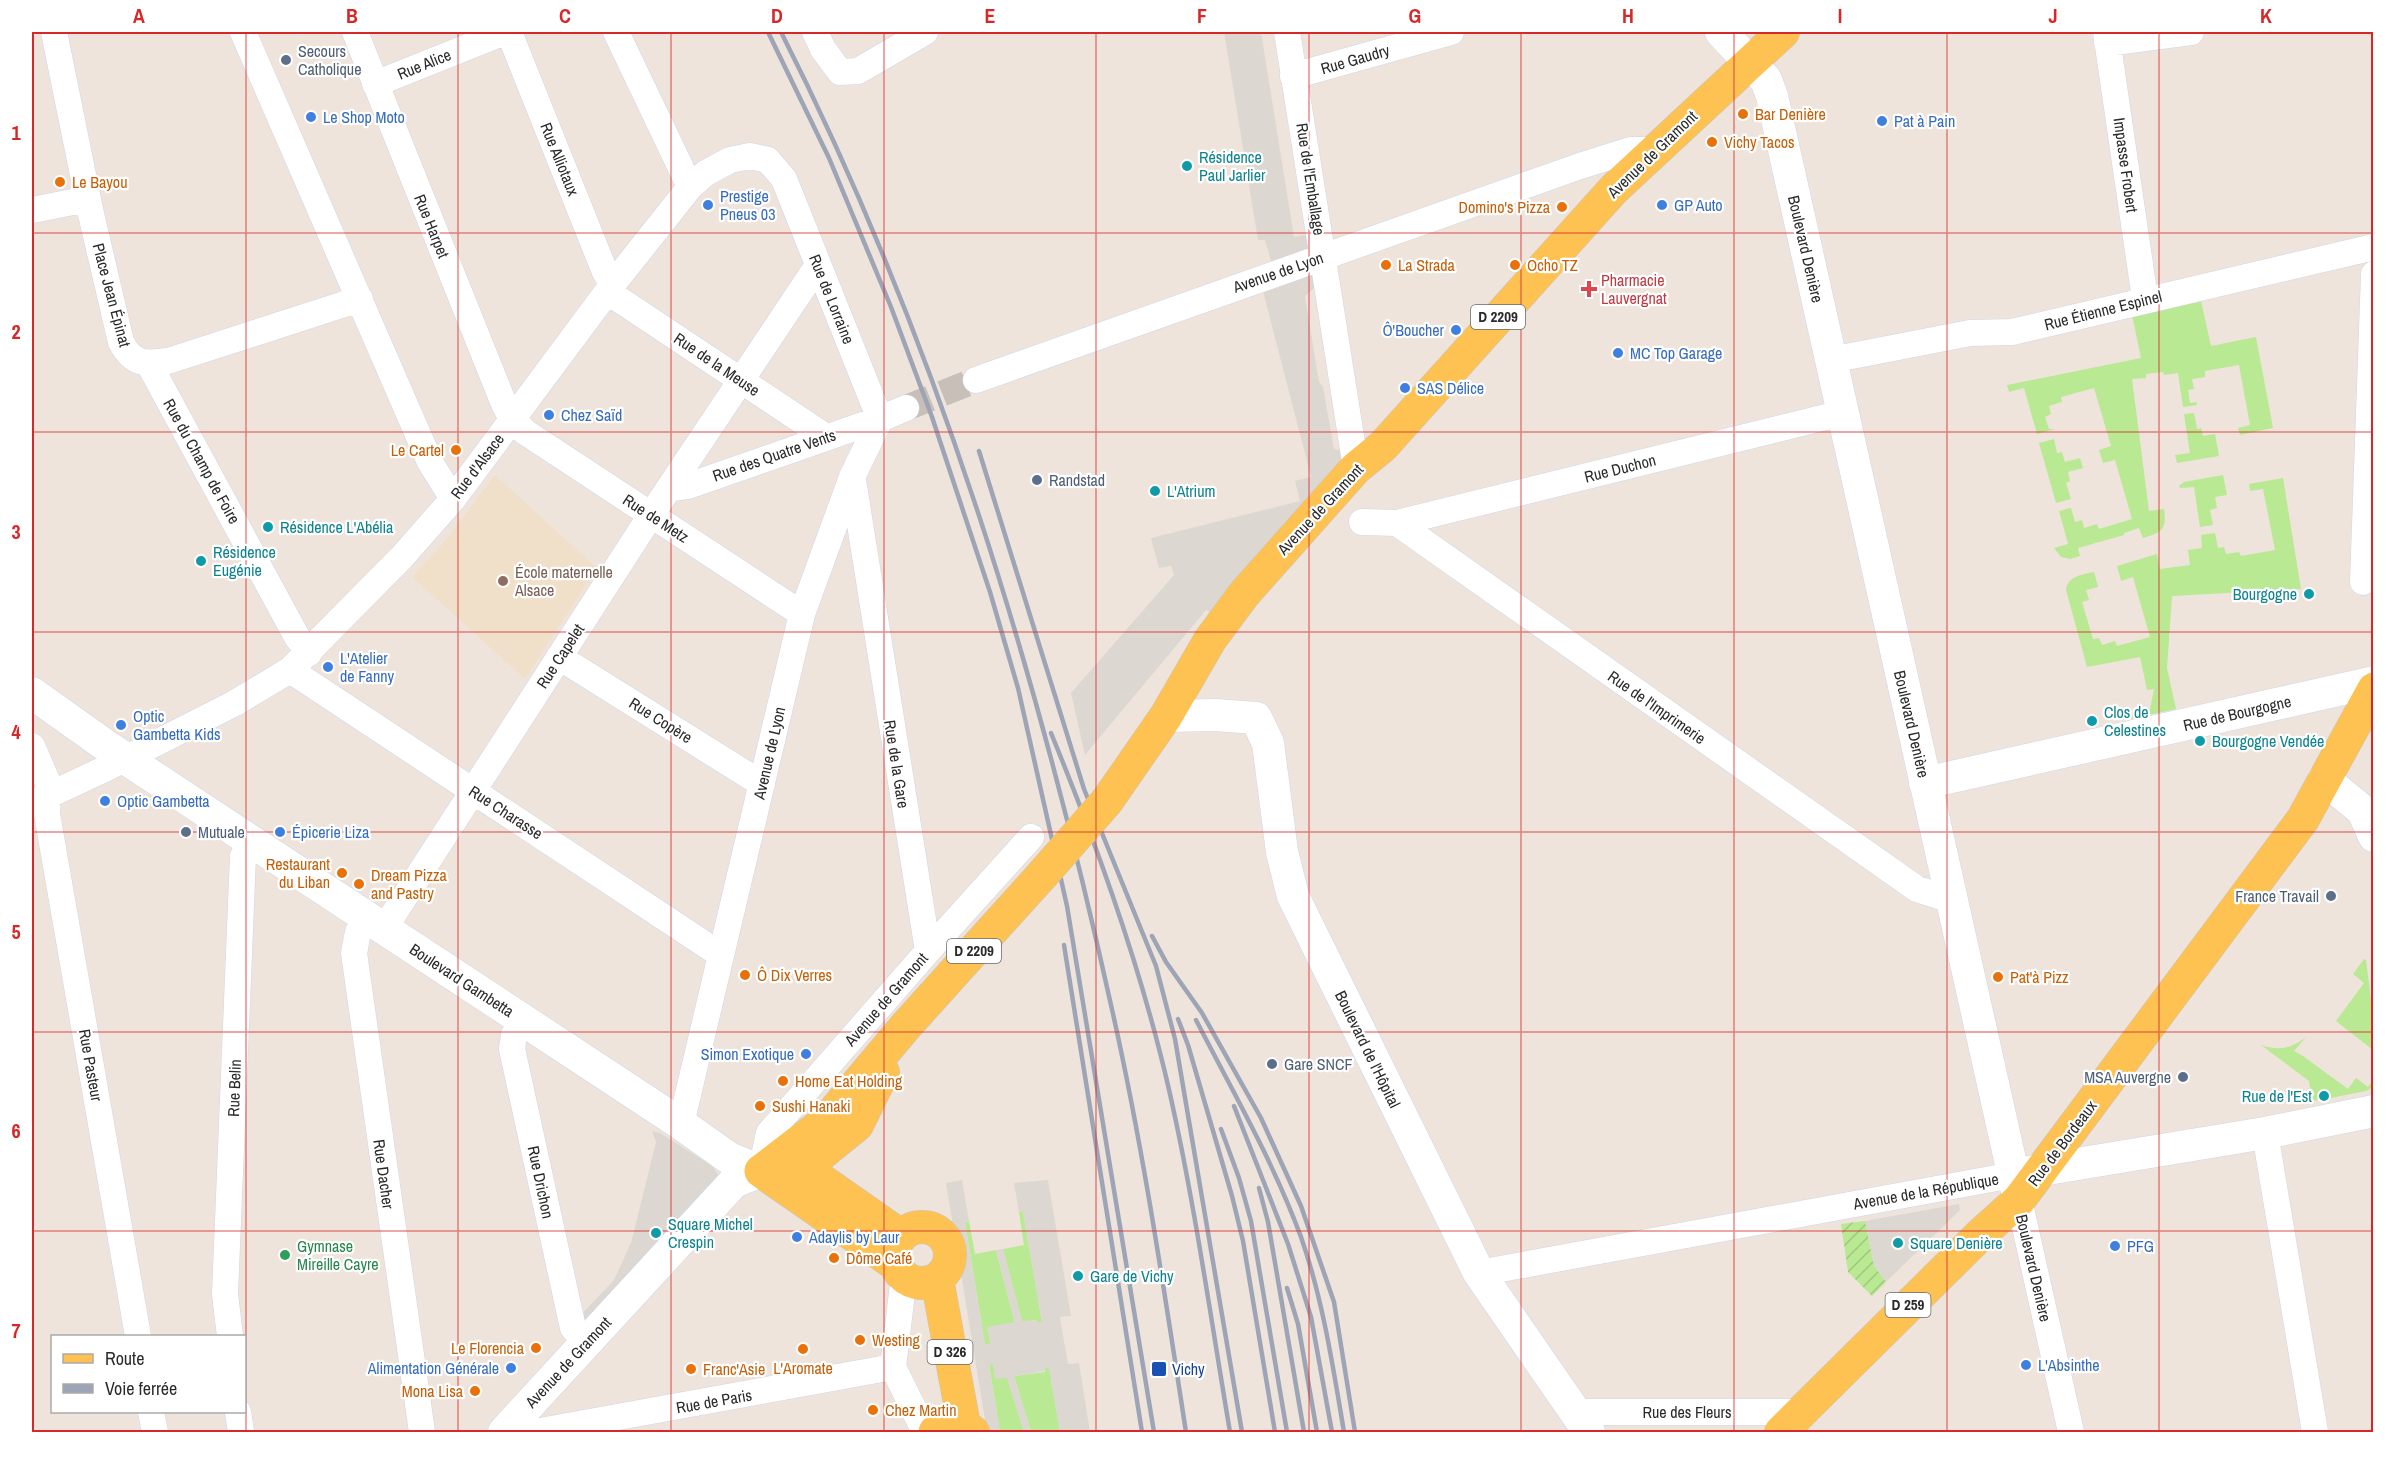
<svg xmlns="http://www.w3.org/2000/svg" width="2405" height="1464" viewBox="0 0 2405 1464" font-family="'Archivo Narrow',sans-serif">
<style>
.education{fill:#f1e0c9}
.grass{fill:#b9e992}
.garden{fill:url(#garden-furrows)}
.plaza{fill:#ddd7d2}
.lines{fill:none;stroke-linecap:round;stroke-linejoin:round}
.minor-tunnel{stroke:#c7bfb8;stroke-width:26;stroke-dasharray:26 13;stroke-linecap:butt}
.minor-casing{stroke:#d0d6e5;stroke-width:27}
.tertiary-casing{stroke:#d0d6e5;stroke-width:33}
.primary-casing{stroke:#c8c8c8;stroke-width:34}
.minor{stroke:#fff;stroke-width:26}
.tertiary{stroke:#fff;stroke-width:32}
.primary{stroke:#fdc251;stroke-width:33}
.rail{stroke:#9da4b6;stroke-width:4.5}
.primary-bridge-casing{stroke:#c8c8c8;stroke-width:34;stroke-linecap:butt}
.primary-bridge{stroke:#fdc251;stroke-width:33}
.grid{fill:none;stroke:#d62828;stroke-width:1.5;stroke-opacity:0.55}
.service-dot{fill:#5c6f8a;stroke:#fff;stroke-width:2}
.food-dot{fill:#e8710a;stroke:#fff;stroke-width:2}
.shop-dot{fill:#3f7fe0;stroke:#fff;stroke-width:2}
.culture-dot{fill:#0f9aa8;stroke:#fff;stroke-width:2}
.health-dot{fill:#e0444e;stroke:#fff;stroke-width:2}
.education-dot{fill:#8d6e63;stroke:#fff;stroke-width:2}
.leisure-dot{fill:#2e9e5b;stroke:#fff;stroke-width:2}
.transit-dot{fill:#1a4fb4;stroke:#fff;stroke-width:2}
.labels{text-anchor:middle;stroke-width:4.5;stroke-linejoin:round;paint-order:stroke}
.shield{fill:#fff;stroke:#6a6a6a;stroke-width:1.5}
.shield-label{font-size:15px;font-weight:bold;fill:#2a2a2a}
.service-label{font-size:16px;fill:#4e5e75;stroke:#fff;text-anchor:start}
.street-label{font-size:16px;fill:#2a2a2a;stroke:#fff}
.food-label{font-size:16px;fill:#c56008;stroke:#fff;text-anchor:start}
.shop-label{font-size:16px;fill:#366cbe;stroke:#fff;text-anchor:start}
.culture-label{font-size:16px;fill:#0d838f;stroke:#fff;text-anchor:start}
.health-label{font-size:16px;fill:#be3a42;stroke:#fff;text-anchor:start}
.education-label{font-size:16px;fill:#785e54;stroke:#fff;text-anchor:start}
.leisure-label{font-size:16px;fill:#27864d;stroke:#fff;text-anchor:start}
.transit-label{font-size:16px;fill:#164399;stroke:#fff;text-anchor:start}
.neatline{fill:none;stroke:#d62828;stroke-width:2}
.grid-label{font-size:20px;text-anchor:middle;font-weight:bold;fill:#d62828}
</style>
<defs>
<pattern id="garden-furrows" width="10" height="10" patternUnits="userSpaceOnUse" patternTransform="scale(1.5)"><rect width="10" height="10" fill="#b9e992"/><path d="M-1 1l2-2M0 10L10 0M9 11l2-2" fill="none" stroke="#9fc87e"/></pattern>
</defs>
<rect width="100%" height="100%" fill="#eee4db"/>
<!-- education -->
<path class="education" d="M495 475 597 568 525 679 412 577 440 547Z"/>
<!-- grass -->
<path class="grass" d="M2201 301 2211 346 2256 337 2273 428 2240 435 2238 428 2250 425 2239 365 2205 371V377L2192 379 2194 389 2188 390 2190 403 2196 402 2197 405 2183 407 2178 373 2164 375 2163 372 2146 374V378L2132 379 2149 511 2164 509C2167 530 2162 532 2143 538L2139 528 2124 533V535L2078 548 2080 556 2070 559 2061 557 2054 548 2068 544 2059 511 2071 508 2075 522 2082 520 2084 528 2097 524 2099 529 2132 519 2115 460 2103 463 2099 450 2111 446 2094 388 2061 397 2062 402 2049 406 2051 414 2045 417 2049 429H2055L2037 434 2024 388 2009 392 2007 385 2141 358 2132 315Z
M2194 413 2197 429 2201 428 2203 436 2215 434 2219 456 2177 463 2175 455 2190 453 2184 414Z
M2054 439 2057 453 2062 452 2065 462 2080 458 2083 468 2068 472 2070 481 2066 483 2071 499 2056 503 2039 443Z
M2223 475 2227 495 2215 497 2217 508 2210 510 2213 525 2200 527 2194 487 2180 488 2179 486 2184 482Z
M2283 478 2301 589 2172 596 2167 668 2176 709 2124 720 2123 714 2150 709 2154 689 2147 690 2140 657 2087 667 2066 590C2068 576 2081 575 2094 572L2098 587 2086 590 2089 600 2082 602 2093 639 2099 638 2102 645 2115 641 2117 646 2150 637 2133 577 2121 581 2117 566 2157 554 2160 569 2190 565 2188 550 2202 548 2201 535 2215 533 2218 548 2224 547 2226 554 2239 552 2241 556 2275 550 2263 489 2250 491 2249 484Z
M2364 959 2366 960 2373 1015V1050L2336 1021 2364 983 2353 974Z
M2306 1037 2294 1051 2303 1056 2348 1089 2356 1078 2368 1087 2373 1080V1087L2366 1091 2330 1098 2329 1091 2318 1093V1100L2312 1101 2309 1081 2261 1045C2279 1051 2291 1049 2306 1037Z
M1019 1212H1023L1042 1322 1037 1323 1036 1320 1022 1322 1003 1249 1024 1245Z
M969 1221 975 1254 996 1250 1015 1323 990 1344 985 1345 965 1222Z
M989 1364H993L1007 1377 1024 1432H1000Z
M1049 1367 1060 1432H1031L1014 1376 1045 1372V1368Z"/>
<!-- garden -->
<path class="garden" d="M1865 1221 1874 1265 1886 1282 1872 1296 1848 1272 1841 1224Z"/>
<!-- plaza -->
<path class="plaza" d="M1224 32H1261L1294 237 1310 234 1311 249 1272 264 1265 240H1258Z
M1315 272 1318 285 1305 296 1319 382 1323 387 1334 449 1345 451V456L1218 617 1206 610 1085 755 1071 693 1174 575 1171 566 1159 568 1151 538 1300 501 1295 481 1311 477 1263 291Z
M652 1131 660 1133 712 1166 722 1180 588 1330 577 1319 614 1280 631 1243 656 1142Z
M962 1180 969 1221 965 1222 985 1345 990 1344 987 1327 1015 1322 996 1250 1003 1249 1022 1321 1037 1320 1038 1323 1042 1322 1023 1212H1019L1014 1183 1048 1180 1071 1316 1060 1317 1062 1330 1068 1364 1079 1363 1090 1432H1060L1049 1368H1045V1371L1014 1376 1031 1432H1024L1007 1378 995 1379 993 1364 989 1365 1000 1432H987L946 1183Z
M1959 1204 1960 1210 1886 1282 1874 1265 1865 1221Z"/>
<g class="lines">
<!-- minor-tunnel -->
<path class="minor-tunnel" d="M906 408 976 380"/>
<!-- minor casing -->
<g class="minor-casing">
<path id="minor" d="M54 32 91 214 121 342C133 365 145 364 168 361L360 299
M243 32 430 462 453 499
M355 32 504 404 512 419 525 432 802 614
M509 32 605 272 613 284
M616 32 690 187
M815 32 823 49 840 72 858 71 925 32
M1287 32 1356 468
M2106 32 2145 299
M2107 43 2191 32
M1293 76 1451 32
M375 84 505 32
M32 210 88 199
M608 292 826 437
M1831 360 1970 333 2012 332 2374 247
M149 364 297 637 309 653
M976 380 1580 166 1631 150H1656
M853 480 928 951
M1362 522 1397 523 1917 889 1952 900
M1397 523 1842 413
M2363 582 2374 274
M559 657 762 784
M290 670 721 955
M32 746 48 783 47 814 138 1336
M32 803 109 767 235 703 290 670 401 558 453 499 613 284 690 187 706 173 730 160 750 156 768 160 784 179 880 419 688 486 668 489
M368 918 358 932 354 953 422 1432
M384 929 651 515 818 265
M524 1020 514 1035 512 1049 573 1328 587 1342
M681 1124 802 614 852 477 880 419 906 408
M2265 1133 2315 1432
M761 1171 769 1133 928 951 1031 837
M2019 1200 2071 1432
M1479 1273 2013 1175
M904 1277 893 1367 925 1432
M230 1336 225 1294 243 856 251 841
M151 1412 155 1432
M238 1412 241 1432
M1575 1412H1800
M535 1432 893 1367"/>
</g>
<!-- tertiary casing -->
<g class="tertiary-casing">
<path id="tertiary" d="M1721 32 1766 80 1772 96 2019 1200
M32 693 105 745 681 1124 729 1158 761 1171
M1166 716 1216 715 1256 718 1268 743 1282 852 1293 896 1479 1273 1589 1432
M2324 779 2363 811 2374 836
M1925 783 2374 682
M2023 1173 2265 1133 2374 1111
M504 1432 734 1182 761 1171"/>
</g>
<!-- primary casing -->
<g class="primary-casing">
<path id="primary" d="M1107 801 1166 716 1210 640 1244 594 1356 468 1383 446 1614 189 1783 32
M804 1168 857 1125 883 1072
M804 1168 901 1236
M761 1171 826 1121 905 1027 1043 874
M761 1171 895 1264
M894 1255a28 28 0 1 1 56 0a28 28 0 1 1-56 0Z
M937 1279 964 1425
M935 1432C947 1421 961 1421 973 1432
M1781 1432 1980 1235 2019 1200 2303 819 2374 689"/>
</g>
<!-- minor -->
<use href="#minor" class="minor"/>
<!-- tertiary -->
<use href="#tertiary" class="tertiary"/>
<!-- primary -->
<use href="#primary" class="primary"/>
<!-- rail -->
<path class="rail" d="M768 32 829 158 891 307 932 417 990 592 1018 688 1067 906 1154 1432
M781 32C936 338 1037 670 1111 1005 1143 1146 1164 1290 1186 1432
M979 451 1084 789 1156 966 1175 1039 1242 1432
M1051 733C1099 850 1142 970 1170 1094 1195 1205 1211 1320 1230 1432
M1152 936 1166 962 1202 1013 1261 1118 1301 1206 1334 1302 1355 1432
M1064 945 1142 1432
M1178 1019 1188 1045 1232 1196 1243 1241 1275 1432
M1196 1020C1233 1092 1273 1161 1301 1237 1323 1300 1333 1367 1344 1432
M1234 1106 1288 1244 1311 1317 1332 1432
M1221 1129 1239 1178 1251 1221 1287 1432
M1259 1188 1268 1222 1304 1432
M1287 1288 1298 1324 1317 1432"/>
<!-- primary-bridge casing -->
<g class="primary-bridge-casing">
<path id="primary-bridge" d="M1043 874 1107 801"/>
</g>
<!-- primary-bridge -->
<use href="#primary-bridge" class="primary-bridge"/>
</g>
<!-- grid -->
<path class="grid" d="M246 32V1432M458 32V1432M671 32V1432M884 32V1432M1096 32V1432M1309 32V1432M1521 32V1432M1734 32V1432M1947 32V1432M2159 32V1432M32 233H2374M32 432H2374M32 632H2374M32 832H2374M32 1032H2374M32 1231H2374"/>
<!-- markers -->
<g class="service-dot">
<circle cx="286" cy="60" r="6"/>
<circle cx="1037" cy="480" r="6"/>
<circle cx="186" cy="832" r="6"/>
<circle cx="2331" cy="896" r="6"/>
<circle cx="1272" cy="1064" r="6"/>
<circle cx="2183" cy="1077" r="6"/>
</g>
<g class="food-dot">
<circle cx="1743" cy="114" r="6"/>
<circle cx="1712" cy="142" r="6"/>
<circle cx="60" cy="182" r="6"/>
<circle cx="1562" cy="207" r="6"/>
<circle cx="1386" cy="265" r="6"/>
<circle cx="1515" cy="265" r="6"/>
<circle cx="456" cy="450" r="6"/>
<circle cx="342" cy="873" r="6"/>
<circle cx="359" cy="884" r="6"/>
<circle cx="745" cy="975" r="6"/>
<circle cx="1998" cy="977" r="6"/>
<circle cx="783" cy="1081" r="6"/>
<circle cx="760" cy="1106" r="6"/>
<circle cx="834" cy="1258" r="6"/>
<circle cx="860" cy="1340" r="6"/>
<circle cx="536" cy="1348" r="6"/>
<circle cx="803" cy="1349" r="6"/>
<circle cx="691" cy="1369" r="6"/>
<circle cx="475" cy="1391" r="6"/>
<circle cx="873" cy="1410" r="6"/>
</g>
<g class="shop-dot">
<circle cx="311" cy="117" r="6"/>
<circle cx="1882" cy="121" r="6"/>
<circle cx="708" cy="205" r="6"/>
<circle cx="1662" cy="205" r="6"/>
<circle cx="1456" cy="330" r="6"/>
<circle cx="1618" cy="353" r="6"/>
<circle cx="1405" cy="388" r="6"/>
<circle cx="549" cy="415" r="6"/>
<circle cx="328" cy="667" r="6"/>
<circle cx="121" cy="725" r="6"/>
<circle cx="105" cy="801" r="6"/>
<circle cx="280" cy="832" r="6"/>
<circle cx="806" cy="1054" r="6"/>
<circle cx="797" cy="1237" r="6"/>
<circle cx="2115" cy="1246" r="6"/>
<circle cx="2026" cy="1365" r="6"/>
<circle cx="511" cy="1368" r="6"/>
</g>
<g class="culture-dot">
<circle cx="1187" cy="166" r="6"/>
<circle cx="1155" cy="491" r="6"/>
<circle cx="268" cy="527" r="6"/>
<circle cx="201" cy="561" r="6"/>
<circle cx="2309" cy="594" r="6"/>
<circle cx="2092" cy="721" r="6"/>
<circle cx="2200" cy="741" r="6"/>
<circle cx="2324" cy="1096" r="6"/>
<circle cx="656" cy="1233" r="6"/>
<circle cx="1898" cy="1243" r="6"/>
<circle cx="1078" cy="1276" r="6"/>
</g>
<path class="health-dot" d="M1586 280h6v6h6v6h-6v6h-6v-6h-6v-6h6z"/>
<circle class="education-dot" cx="503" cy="581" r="6"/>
<circle class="leisure-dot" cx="285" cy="1255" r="6"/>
<rect class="transit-dot" x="1151" y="1361" width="16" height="16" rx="3"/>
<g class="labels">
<!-- shield labels -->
<g class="shield">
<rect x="1471" y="305" width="54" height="24" rx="4.5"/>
<rect x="947" y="939" width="54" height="24" rx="4.5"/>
<rect x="1885.5" y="1293" width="45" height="24" rx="4.5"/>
<rect x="927.5" y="1340" width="45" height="24" rx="4.5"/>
</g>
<g class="shield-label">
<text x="1498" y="322">D 2209</text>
<text x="974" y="956">D 2209</text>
<text x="1908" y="1310">D 259</text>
<text x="950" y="1357">D 326</text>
</g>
<!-- service labels -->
<g class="service-label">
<text x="298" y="57">Secours<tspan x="298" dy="18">Catholique</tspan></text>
<text x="1049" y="486">Randstad</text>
<text x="198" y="838">Mutuale</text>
<text x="2319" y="902" text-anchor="end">France Travail</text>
<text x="1284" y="1070">Gare SNCF</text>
<text x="2171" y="1083" text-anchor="end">MSA Auvergne</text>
</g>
<!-- street labels -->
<g class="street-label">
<text transform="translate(1355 59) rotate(-16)" y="6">Rue Gaudry</text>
<text transform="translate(424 64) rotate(-22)" y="6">Rue Alice</text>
<text transform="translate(1652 154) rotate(-44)" y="6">Avenue de Gramont</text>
<text transform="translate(560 159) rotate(68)" y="6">Rue Alliotaux</text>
<text transform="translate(2126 165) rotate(82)" y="6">Impasse Frobert</text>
<text transform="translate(1311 179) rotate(81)" y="6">Rue de l'Emballage</text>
<text transform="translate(432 226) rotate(68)" y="6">Rue Harpet</text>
<text transform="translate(1806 249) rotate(77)" y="6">Boulevard Denière</text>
<text transform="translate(1278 272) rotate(-19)" y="6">Avenue de Lyon</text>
<text transform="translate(112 295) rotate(75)" y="6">Place Jean Épinat</text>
<text transform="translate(832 299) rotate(68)" y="6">Rue de Lorraine</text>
<text transform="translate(2103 310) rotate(-14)" y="6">Rue Étienne Espinel</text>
<text transform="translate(717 364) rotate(34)" y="6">Rue de la Meuse</text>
<text transform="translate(774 455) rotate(-19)" y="6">Rue des Quatre Vents</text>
<text transform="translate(202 461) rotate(61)" y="6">Rue du Champ de Foire</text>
<text transform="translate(477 466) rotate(-53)" y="6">Rue d'Alsace</text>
<text transform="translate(1620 468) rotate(-14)" y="6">Rue Duchon</text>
<text transform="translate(1320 509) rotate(-47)" y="6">Avenue de Gramont</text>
<text transform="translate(656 518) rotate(33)" y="6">Rue de Metz</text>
<text transform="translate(560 656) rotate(-57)" y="6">Rue Capelet</text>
<text transform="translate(1657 707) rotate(35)" y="6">Rue de l'Imprimerie</text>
<text transform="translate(2237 713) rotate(-13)" y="6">Rue de Bourgogne</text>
<text transform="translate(661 720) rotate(32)" y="6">Rue Copère</text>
<text transform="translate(1912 724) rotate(77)" y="6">Boulevard Denière</text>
<text transform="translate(769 753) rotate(-77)" y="6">Avenue de Lyon</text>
<text transform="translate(897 764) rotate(81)" y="6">Rue de la Gare</text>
<text transform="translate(506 812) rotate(33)" y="6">Rue Charasse</text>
<text transform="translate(462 980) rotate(33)" y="6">Boulevard Gambetta</text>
<text transform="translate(886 999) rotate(-49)" y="6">Avenue de Gramont</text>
<text transform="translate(1368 1049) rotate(64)" y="6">Boulevard de l'Hôpital</text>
<text transform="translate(91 1065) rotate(80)" y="6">Rue Pasteur</text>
<text transform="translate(234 1088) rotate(-88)" y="6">Rue Belin</text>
<text transform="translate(2062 1143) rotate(-53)" y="6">Rue de Bordeaux</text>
<text transform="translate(384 1174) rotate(82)" y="6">Rue Dacher</text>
<text transform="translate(541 1182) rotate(78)" y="6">Rue Drichon</text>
<text transform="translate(1926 1191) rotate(-10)" y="6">Avenue de la République</text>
<text transform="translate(2034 1268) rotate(77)" y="6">Boulevard Denière</text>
<text transform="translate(568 1362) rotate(-47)" y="6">Avenue de Gramont</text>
<text transform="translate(714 1401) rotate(-10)" y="6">Rue de Paris</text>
<text x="1687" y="1418">Rue des Fleurs</text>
</g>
<!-- food labels -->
<g class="food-label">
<text x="1755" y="120">Bar Denière</text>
<text x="1724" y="148">Vichy Tacos</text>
<text x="72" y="188">Le Bayou</text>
<text x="1550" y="213" text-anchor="end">Domino's Pizza</text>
<text x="1398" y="271">La Strada</text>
<text x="1527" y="271">Ocho TZ</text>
<text x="444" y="456" text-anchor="end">Le Cartel</text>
<text x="330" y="870" text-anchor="end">Restaurant<tspan x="330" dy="18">du Liban</tspan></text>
<text x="371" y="881">Dream Pizza<tspan x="371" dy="18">and Pastry</tspan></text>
<text x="757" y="981">Ô Dix Verres</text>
<text x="2010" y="983">Pat'à Pizz</text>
<text x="795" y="1087">Home Eat Holding</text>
<text x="772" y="1112">Sushi Hanaki</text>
<text x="846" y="1264">Dôme Café</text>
<text x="872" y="1346">Westing</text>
<text x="524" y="1354" text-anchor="end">Le Florencia</text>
<text x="803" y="1374" text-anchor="middle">L'Aromate</text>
<text x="703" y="1375">Franc'Asie</text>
<text x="463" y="1397" text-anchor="end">Mona Lisa</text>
<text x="885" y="1416">Chez Martin</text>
</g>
<!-- shop labels -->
<g class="shop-label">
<text x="323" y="123">Le Shop Moto</text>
<text x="1894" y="127">Pat à Pain</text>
<text x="720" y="202">Prestige<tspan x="720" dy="18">Pneus 03</tspan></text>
<text x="1674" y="211">GP Auto</text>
<text x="1444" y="336" text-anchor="end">Ô'Boucher</text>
<text x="1630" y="359">MC Top Garage</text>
<text x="1417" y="394">SAS Délice</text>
<text x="561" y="421">Chez Saïd</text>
<text x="340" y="664">L'Atelier<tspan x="340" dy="18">de Fanny</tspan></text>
<text x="133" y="722">Optic<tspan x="133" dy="18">Gambetta Kids</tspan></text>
<text x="117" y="807">Optic Gambetta</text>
<text x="292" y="838">Épicerie Liza</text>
<text x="794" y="1060" text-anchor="end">Simon Exotique</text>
<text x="809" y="1243">Adaylis by Laur</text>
<text x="2127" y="1252">PFG</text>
<text x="2038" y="1371">L'Absinthe</text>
<text x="499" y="1374" text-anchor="end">Alimentation Générale</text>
</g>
<!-- culture labels -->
<g class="culture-label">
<text x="1199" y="163">Résidence<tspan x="1199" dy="18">Paul Jarlier</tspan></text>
<text x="1167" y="497">L'Atrium</text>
<text x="280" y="533">Résidence L'Abélia</text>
<text x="213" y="558">Résidence<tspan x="213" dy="18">Eugénie</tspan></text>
<text x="2297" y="600" text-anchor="end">Bourgogne</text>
<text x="2104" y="718">Clos de<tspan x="2104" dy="18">Celestines</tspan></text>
<text x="2212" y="747">Bourgogne Vendée</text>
<text x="2312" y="1102" text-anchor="end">Rue de l'Est</text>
<text x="668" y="1230">Square Michel<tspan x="668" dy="18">Crespin</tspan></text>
<text x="1910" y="1249">Square Denière</text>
<text x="1090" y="1282">Gare de Vichy</text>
</g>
<!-- health labels -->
<g class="health-label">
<text x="1601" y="286">Pharmacie<tspan x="1601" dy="18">Lauvergnat</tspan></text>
</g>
<!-- education labels -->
<g class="education-label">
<text x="515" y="578">École maternelle<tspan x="515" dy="18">Alsace</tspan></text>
</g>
<!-- leisure labels -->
<g class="leisure-label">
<text x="297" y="1252">Gymnase<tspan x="297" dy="18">Mireille Cayre</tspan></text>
</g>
<!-- transit labels -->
<g class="transit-label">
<text x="1172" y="1375">Vichy</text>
</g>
</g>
<!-- border -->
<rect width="2405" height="1464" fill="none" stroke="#ffffff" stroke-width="66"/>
<!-- legend -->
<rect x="51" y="1335" width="195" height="78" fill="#ffffff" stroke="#aaaaaa" stroke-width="1.5"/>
<rect x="63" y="1354" width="30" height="9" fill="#fdc251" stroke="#aaaaaa" stroke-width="1.5"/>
<text x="105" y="1365" font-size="18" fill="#2a2a2a">Route</text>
<rect x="63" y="1384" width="30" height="9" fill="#9da4b6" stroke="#aaaaaa" stroke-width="1.5"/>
<text x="105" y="1395" font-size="18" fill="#2a2a2a">Voie ferrée</text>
<rect x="33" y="33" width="2339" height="1398" class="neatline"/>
<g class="grid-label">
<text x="139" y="23">A</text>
<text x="352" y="23">B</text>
<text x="565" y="23">C</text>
<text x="777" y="23">D</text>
<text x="990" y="23">E</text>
<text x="1202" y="23">F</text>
<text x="1415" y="23">G</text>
<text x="1628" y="23">H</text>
<text x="1840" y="23">I</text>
<text x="2053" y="23">J</text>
<text x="2266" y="23">K</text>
<text x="16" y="140">1</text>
<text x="16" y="339">2</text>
<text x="16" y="539">3</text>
<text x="16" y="739">4</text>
<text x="16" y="939">5</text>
<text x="16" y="1138">6</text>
<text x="16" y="1338">7</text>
</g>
</svg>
